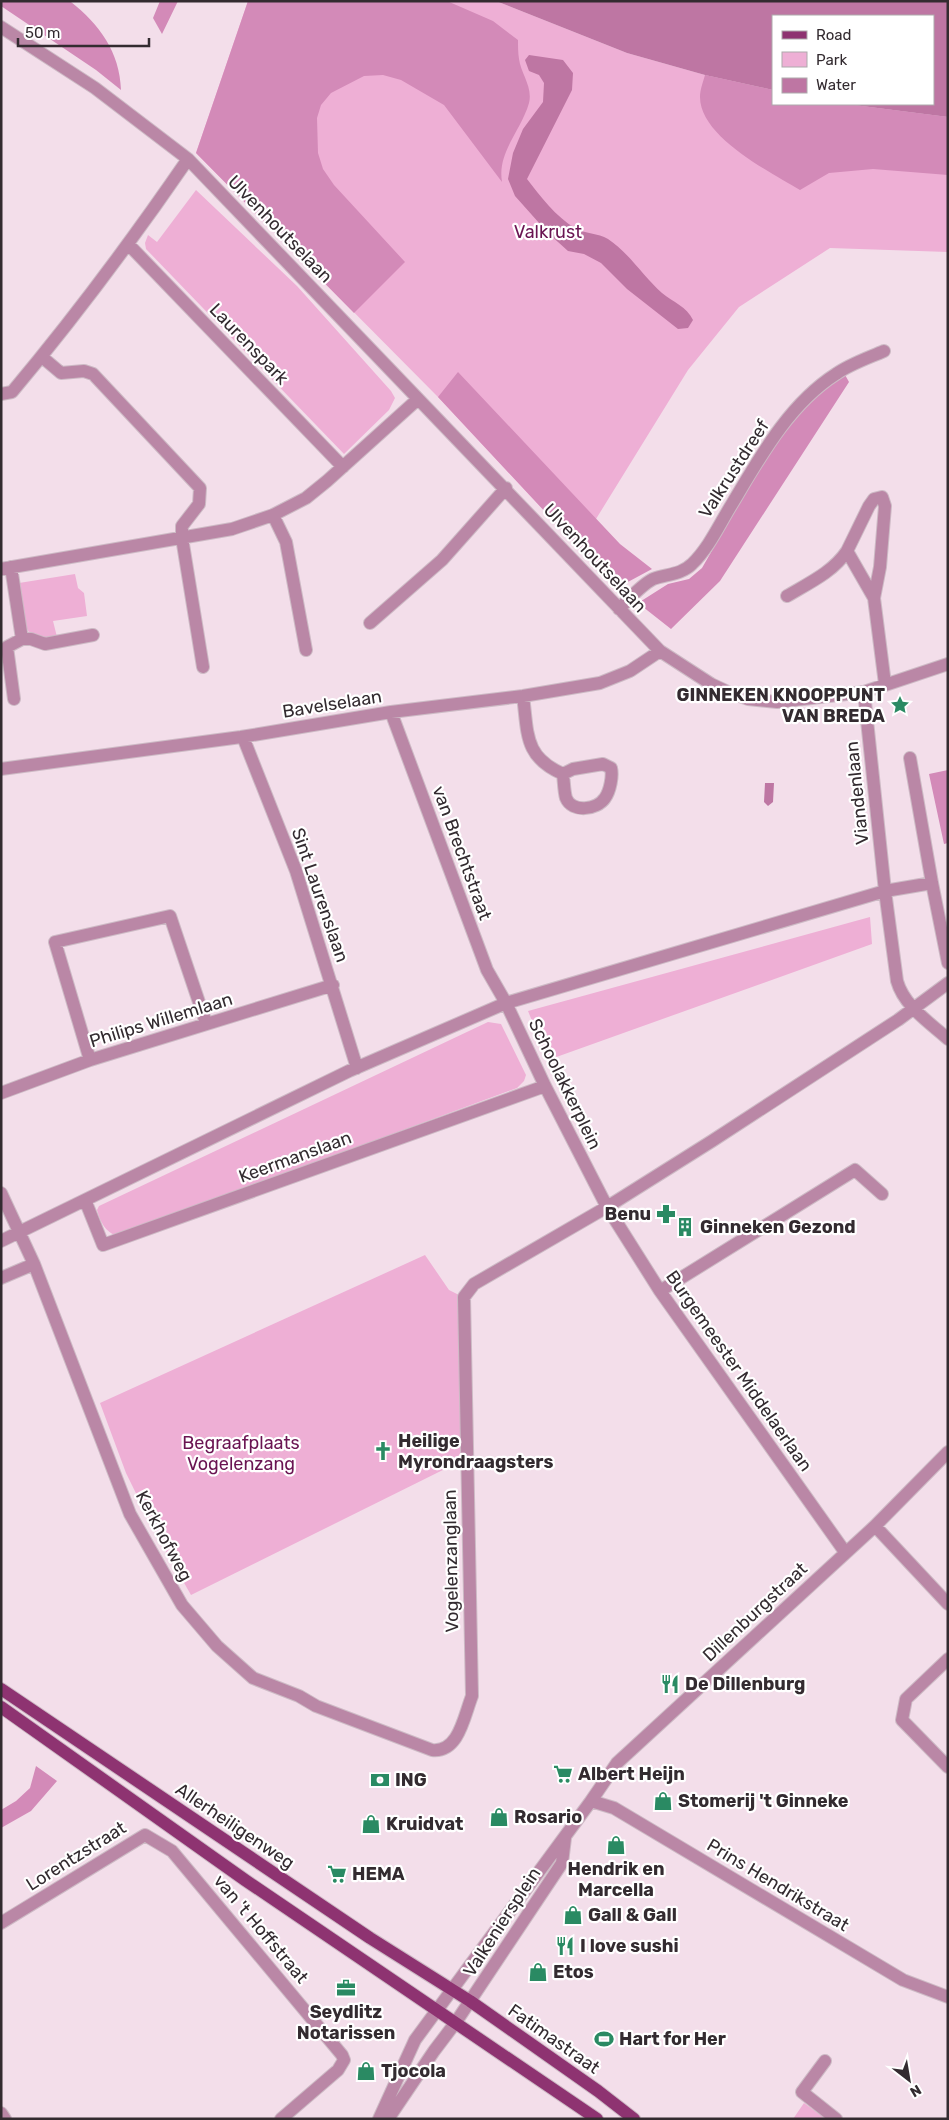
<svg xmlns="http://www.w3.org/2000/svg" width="949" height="2120" viewBox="0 0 949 2120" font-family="Rubik,sans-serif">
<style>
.green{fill:#eeafd5}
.forest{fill:#d38ab8}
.water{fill:#be76a3}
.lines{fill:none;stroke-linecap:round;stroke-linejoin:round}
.minor-casing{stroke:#cdbac5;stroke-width:14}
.major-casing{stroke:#cdbac5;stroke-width:14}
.minor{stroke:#ba87a6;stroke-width:12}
.major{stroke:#8e3371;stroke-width:12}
.labels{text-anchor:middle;stroke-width:4.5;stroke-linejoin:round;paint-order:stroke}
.street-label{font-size:18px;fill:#332b30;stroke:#fff}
.park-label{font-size:18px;fill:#6a1452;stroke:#fff}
.poi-label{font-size:18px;font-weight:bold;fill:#332b30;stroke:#fff;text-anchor:start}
</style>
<rect width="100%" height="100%" fill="#f3deea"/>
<!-- green -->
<path class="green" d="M248 1H496L627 53 705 75 773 90V104H846L948 117V252L830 248 739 307 688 370 596 519 577 546 438 397 196 153Z
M196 190 297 286 391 391 395 398 389 410 344 454 146 249 145 243 148 235 157 242Z
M75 574 78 588 84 593 87 616 53 621 57 637C49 638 40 640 33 636 22 631 21 595 19 583Z
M870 917 872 944 548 1060 528 1011Z
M488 1022 501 1024 526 1075 524 1081 517 1088 117 1236C105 1232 100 1221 97 1210L99 1206Z
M425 1255 449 1290 461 1296V1461L191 1595 155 1532 126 1473 100 1403Z
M804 2103 826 2119H793Z"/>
<!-- forest -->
<path class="forest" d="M1 1 71 2C99 24 120 52 121 90L96 70 1 6Z
M160 1H178L162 34 153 18Z
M248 1H447L493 21 518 40C518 46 518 53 519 59 521 74 533 87 529 103 521 131 497 152 502 182L444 105 401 80 383 75 364 76 331 93 321 105 317 118 318 153 323 169 334 185 405 262 354 313 196 153Z
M705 75 773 90V104H846L948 117V175L873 169 829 173 800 190C770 172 700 137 700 97 700 90 703 82 705 75Z
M458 372 620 544 652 569 626 583 621 588 577 546 438 397Z
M844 373 849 382 720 581 671 629 638 603 668 584 689 579 702 568C734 513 769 441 814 397 823 388 834 381 844 373Z
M948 770V843L944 844 929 774Z
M36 1766 57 1781 31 1811 1 1828V1810L16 1801 30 1788Z"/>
<!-- water -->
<path class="water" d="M496 1H948V117L846 104H933V16H773V90L705 75 627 53Z
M529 55 563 60 573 73 572 90 527 179C540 196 556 217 575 228 585 234 598 233 608 239 628 252 644 277 662 293 673 302 687 307 693 320L688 328 678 329 627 289 601 263 584 254 568 251 548 233 515 196 508 179 513 153 523 129 543 102 544 83 539 75 529 71 525 60Z
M765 783H774L773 802 768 806 764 802Z"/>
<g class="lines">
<!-- minor casing -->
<g class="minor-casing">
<path id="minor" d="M1 27 95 88 188 159 660 651 711 684 728 692 748 699 777 702 864 692 948 664
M129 245 343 467
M42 357 61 373 84 371 93 374 200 488 199 504 182 526V538L203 667
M1 394 12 392C75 317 133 239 188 159
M273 515 286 542 306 650
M847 551 869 506 874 499 882 497 885 506 880 567 874 598 885 684
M11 567 22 639 7 647 14 699
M1 569 232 529 273 515 306 498 327 481 418 399
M787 596C809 583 833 572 847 551L874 598
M619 609C629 599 640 586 653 579 666 574 681 575 692 564 709 548 720 523 732 504 760 457 789 404 836 374 850 364 868 358 884 351
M370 623 442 560 506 488
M22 639H31L45 644 93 635
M864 692 885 891 897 981C904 1006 929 1022 948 1039
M523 696C528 734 524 757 563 774
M243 737 296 871 357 1068
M910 758 932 883 948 963
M603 764 611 768C613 776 610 791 605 798 597 810 572 813 566 798 564 791 564 782 563 774L573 769Z
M1 769 241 737 391 712 523 696 600 683 630 671 660 651
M932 883 885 891 506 1003 545 1086 607 1207 712 1141 898 1020 948 983
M90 1060 55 942 170 916 206 1023
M1 1093 90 1060 333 985
M1 1193 34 1264 130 1514 182 1605 217 1646 253 1678 299 1696 316 1706 432 1750C459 1753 464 1716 472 1696L464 1297 474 1284 607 1207 660 1291 845 1552
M85 1200 103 1245 545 1086
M1 1241 349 1071 506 1003 487 970 391 712
M1 1278 34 1264
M660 1291 855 1170 882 1194
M875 1526 948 1604
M948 1659 906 1699 902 1720 948 1767
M591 1801 614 1808 903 1980 948 1997
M1 1923 145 1835 172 1851 342 2055 344 2060 338 2070 281 2119
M825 2061 802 2092 836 2119
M1 2113 5 2119
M379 2119 415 2040 591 1801 617 1763 875 1526 948 1452
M388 2119 434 2051 456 2022 562 1863 565 1838"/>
</g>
<!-- major casing -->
<g class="major-casing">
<path id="major" d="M1 1689 370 1938 470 2001 598 2091 634 2119
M1 1707 245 1880 597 2119"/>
</g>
<!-- minor -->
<use href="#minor" class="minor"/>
<!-- major -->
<use href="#major" class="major"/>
</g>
<!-- icons -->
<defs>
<g id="sight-bare" transform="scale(1.5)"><path d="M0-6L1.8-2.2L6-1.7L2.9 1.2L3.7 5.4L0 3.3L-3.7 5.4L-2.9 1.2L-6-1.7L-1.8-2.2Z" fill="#2a8a63" stroke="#fff" stroke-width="2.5" paint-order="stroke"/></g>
<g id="pharmacy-bare" transform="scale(1.5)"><path d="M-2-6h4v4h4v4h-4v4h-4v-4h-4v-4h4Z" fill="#2a8a63" stroke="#fff" stroke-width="2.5" paint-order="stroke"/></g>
<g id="building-bare" transform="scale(1.5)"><path d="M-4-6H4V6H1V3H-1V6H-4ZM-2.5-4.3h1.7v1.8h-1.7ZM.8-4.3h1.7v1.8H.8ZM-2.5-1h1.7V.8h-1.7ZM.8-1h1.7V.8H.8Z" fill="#2a8a63" stroke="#fff" stroke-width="2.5" paint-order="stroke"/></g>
<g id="church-bare" transform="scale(1.5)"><path d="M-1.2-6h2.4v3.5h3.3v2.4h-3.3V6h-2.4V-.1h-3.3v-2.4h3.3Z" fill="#2a8a63" stroke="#fff" stroke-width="2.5" paint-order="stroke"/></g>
<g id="restaurant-bare" transform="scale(1.5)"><path d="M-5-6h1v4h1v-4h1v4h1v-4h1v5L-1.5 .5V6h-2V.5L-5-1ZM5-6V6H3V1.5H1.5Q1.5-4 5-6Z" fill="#2a8a63" stroke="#fff" stroke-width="2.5" paint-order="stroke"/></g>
<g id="supermarket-bare" transform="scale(1.5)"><path d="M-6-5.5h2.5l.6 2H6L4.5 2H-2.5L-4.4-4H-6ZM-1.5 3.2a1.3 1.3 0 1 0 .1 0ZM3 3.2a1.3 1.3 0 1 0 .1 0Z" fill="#2a8a63" stroke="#fff" stroke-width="2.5" paint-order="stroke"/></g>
<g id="bank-bare" transform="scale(1.5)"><path d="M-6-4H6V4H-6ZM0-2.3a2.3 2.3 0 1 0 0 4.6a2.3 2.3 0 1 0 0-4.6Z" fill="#2a8a63" stroke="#fff" stroke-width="2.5" paint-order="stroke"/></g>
<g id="shop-bare" transform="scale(1.5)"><path d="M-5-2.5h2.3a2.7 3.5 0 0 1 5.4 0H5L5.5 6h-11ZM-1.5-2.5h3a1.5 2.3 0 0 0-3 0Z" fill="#2a8a63" stroke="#fff" stroke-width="2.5" paint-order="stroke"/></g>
<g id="office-bare" transform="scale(1.5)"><path d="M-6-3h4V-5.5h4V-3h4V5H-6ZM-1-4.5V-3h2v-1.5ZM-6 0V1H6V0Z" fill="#2a8a63" stroke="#fff" stroke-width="2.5" paint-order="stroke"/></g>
<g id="stadium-bare" transform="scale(1.5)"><path d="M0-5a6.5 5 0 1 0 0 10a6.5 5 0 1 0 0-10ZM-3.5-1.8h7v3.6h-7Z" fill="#2a8a63" stroke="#fff" stroke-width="2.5" paint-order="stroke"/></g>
</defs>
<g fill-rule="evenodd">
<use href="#sight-bare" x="900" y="705"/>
<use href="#pharmacy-bare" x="666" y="1214"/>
<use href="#building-bare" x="685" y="1227"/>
<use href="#church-bare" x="383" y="1451"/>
<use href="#restaurant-bare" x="670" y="1684"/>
<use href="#supermarket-bare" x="563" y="1774"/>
<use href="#bank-bare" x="380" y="1780"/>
<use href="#shop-bare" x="663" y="1801"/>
<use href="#shop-bare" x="499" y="1817"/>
<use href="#shop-bare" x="371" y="1824"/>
<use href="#shop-bare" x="616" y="1845"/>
<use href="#supermarket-bare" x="337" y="1874"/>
<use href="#shop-bare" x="573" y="1915"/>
<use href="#restaurant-bare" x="565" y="1946"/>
<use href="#shop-bare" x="538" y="1972"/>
<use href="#office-bare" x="346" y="1988"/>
<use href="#stadium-bare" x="604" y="2039"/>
<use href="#shop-bare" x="366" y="2071"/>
</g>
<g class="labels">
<!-- street labels -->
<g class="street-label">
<text transform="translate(280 229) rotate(46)" y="6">Ulvenhoutselaan</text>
<text transform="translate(249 344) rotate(46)" y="6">Laurenspark</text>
<text transform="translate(734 469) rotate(-57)" y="6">Valkrustdreef</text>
<text transform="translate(595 558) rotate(47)" y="6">Ulvenhoutselaan</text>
<text transform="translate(332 704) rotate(-9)" y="6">Bavelselaan</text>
<text transform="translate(857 793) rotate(-96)" y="6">Viandenlaan</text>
<text transform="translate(462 853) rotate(70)" y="6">van Brechtstraat</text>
<text transform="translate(320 895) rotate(71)" y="6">Sint Laurenslaan</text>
<text transform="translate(161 1020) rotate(-17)" y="6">Philips Willemlaan</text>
<text transform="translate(565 1084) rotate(64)" y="6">Schoolakkerplein</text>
<text transform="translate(295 1157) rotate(-20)" y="6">Keermanslaan</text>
<text transform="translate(739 1371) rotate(55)" y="6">Burgemeester Middelaerlaan</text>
<text transform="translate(164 1536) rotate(62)" y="6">Kerkhofweg</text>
<text transform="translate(451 1561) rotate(-91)" y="6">Vogelenzanglaan</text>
<text transform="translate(755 1612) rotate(-43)" y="6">Dillenburgstraat</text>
<text transform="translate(235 1826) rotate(34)" y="6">Allerheiligenweg</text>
<text transform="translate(76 1856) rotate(-32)" y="6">Lorentzstraat</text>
<text transform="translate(778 1885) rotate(31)" y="6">Prins Hendrikstraat</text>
<text transform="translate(502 1922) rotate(-57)" y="6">Valkeniersplein</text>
<text transform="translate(261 1929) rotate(50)" y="6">van 't Hoffstraat</text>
<text transform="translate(554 2039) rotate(35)" y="6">Fatimastraat</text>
</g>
<!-- park labels -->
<g class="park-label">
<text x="548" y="238">Valkrust</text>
<text x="241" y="1449">Begraafplaats<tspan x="241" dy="21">Vogelenzang</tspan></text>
</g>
<!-- poi labels -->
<g class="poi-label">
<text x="885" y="701" text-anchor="end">GINNEKEN KNOOPPUNT<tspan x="885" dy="21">VAN BREDA</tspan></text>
<text x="651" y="1220" text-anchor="end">Benu</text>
<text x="700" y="1233">Ginneken Gezond</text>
<text x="398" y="1447">Heilige<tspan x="398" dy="21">Myrondraagsters</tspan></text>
<text x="685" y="1690">De Dillenburg</text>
<text x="578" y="1780">Albert Heijn</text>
<text x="395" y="1786">ING</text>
<text x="678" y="1807">Stomerij 't Ginneke</text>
<text x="514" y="1823">Rosario</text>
<text x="386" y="1830">Kruidvat</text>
<text x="616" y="1875" text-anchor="middle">Hendrik en<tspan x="616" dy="21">Marcella</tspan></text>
<text x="352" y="1880">HEMA</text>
<text x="588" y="1921">Gall &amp; Gall</text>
<text x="580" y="1952">I love sushi</text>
<text x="553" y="1978">Etos</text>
<text x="346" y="2018" text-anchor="middle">Seydlitz<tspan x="346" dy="21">Notarissen</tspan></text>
<text x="619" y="2045">Hart for Her</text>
<text x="381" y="2077">Tjocola</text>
</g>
</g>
<!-- border -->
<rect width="949" height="2120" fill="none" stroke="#332b30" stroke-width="5"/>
<!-- legend -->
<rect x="772" y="15" width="162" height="90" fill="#ffffff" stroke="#adaaac"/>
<rect x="782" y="31" width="25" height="8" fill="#8e3371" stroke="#adaaac"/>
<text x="816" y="40" font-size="15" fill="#332b30">Road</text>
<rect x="782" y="52" width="25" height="15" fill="#eeafd5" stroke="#adaaac"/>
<text x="816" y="65" font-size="15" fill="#332b30">Park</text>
<rect x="782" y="78" width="25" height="15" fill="#be76a3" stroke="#adaaac"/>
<text x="816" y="90" font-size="15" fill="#332b30">Water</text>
<!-- north arrow -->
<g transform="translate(909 2080) rotate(149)" stroke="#ffffff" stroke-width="4" paint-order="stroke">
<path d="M0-4L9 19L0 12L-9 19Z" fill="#332b30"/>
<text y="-8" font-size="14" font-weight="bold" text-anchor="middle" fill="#332b30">N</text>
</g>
<!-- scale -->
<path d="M18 38v8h131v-8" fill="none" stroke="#332b30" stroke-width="2.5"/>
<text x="25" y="38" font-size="15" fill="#332b30" stroke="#ffffff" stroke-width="4" paint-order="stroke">50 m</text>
</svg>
